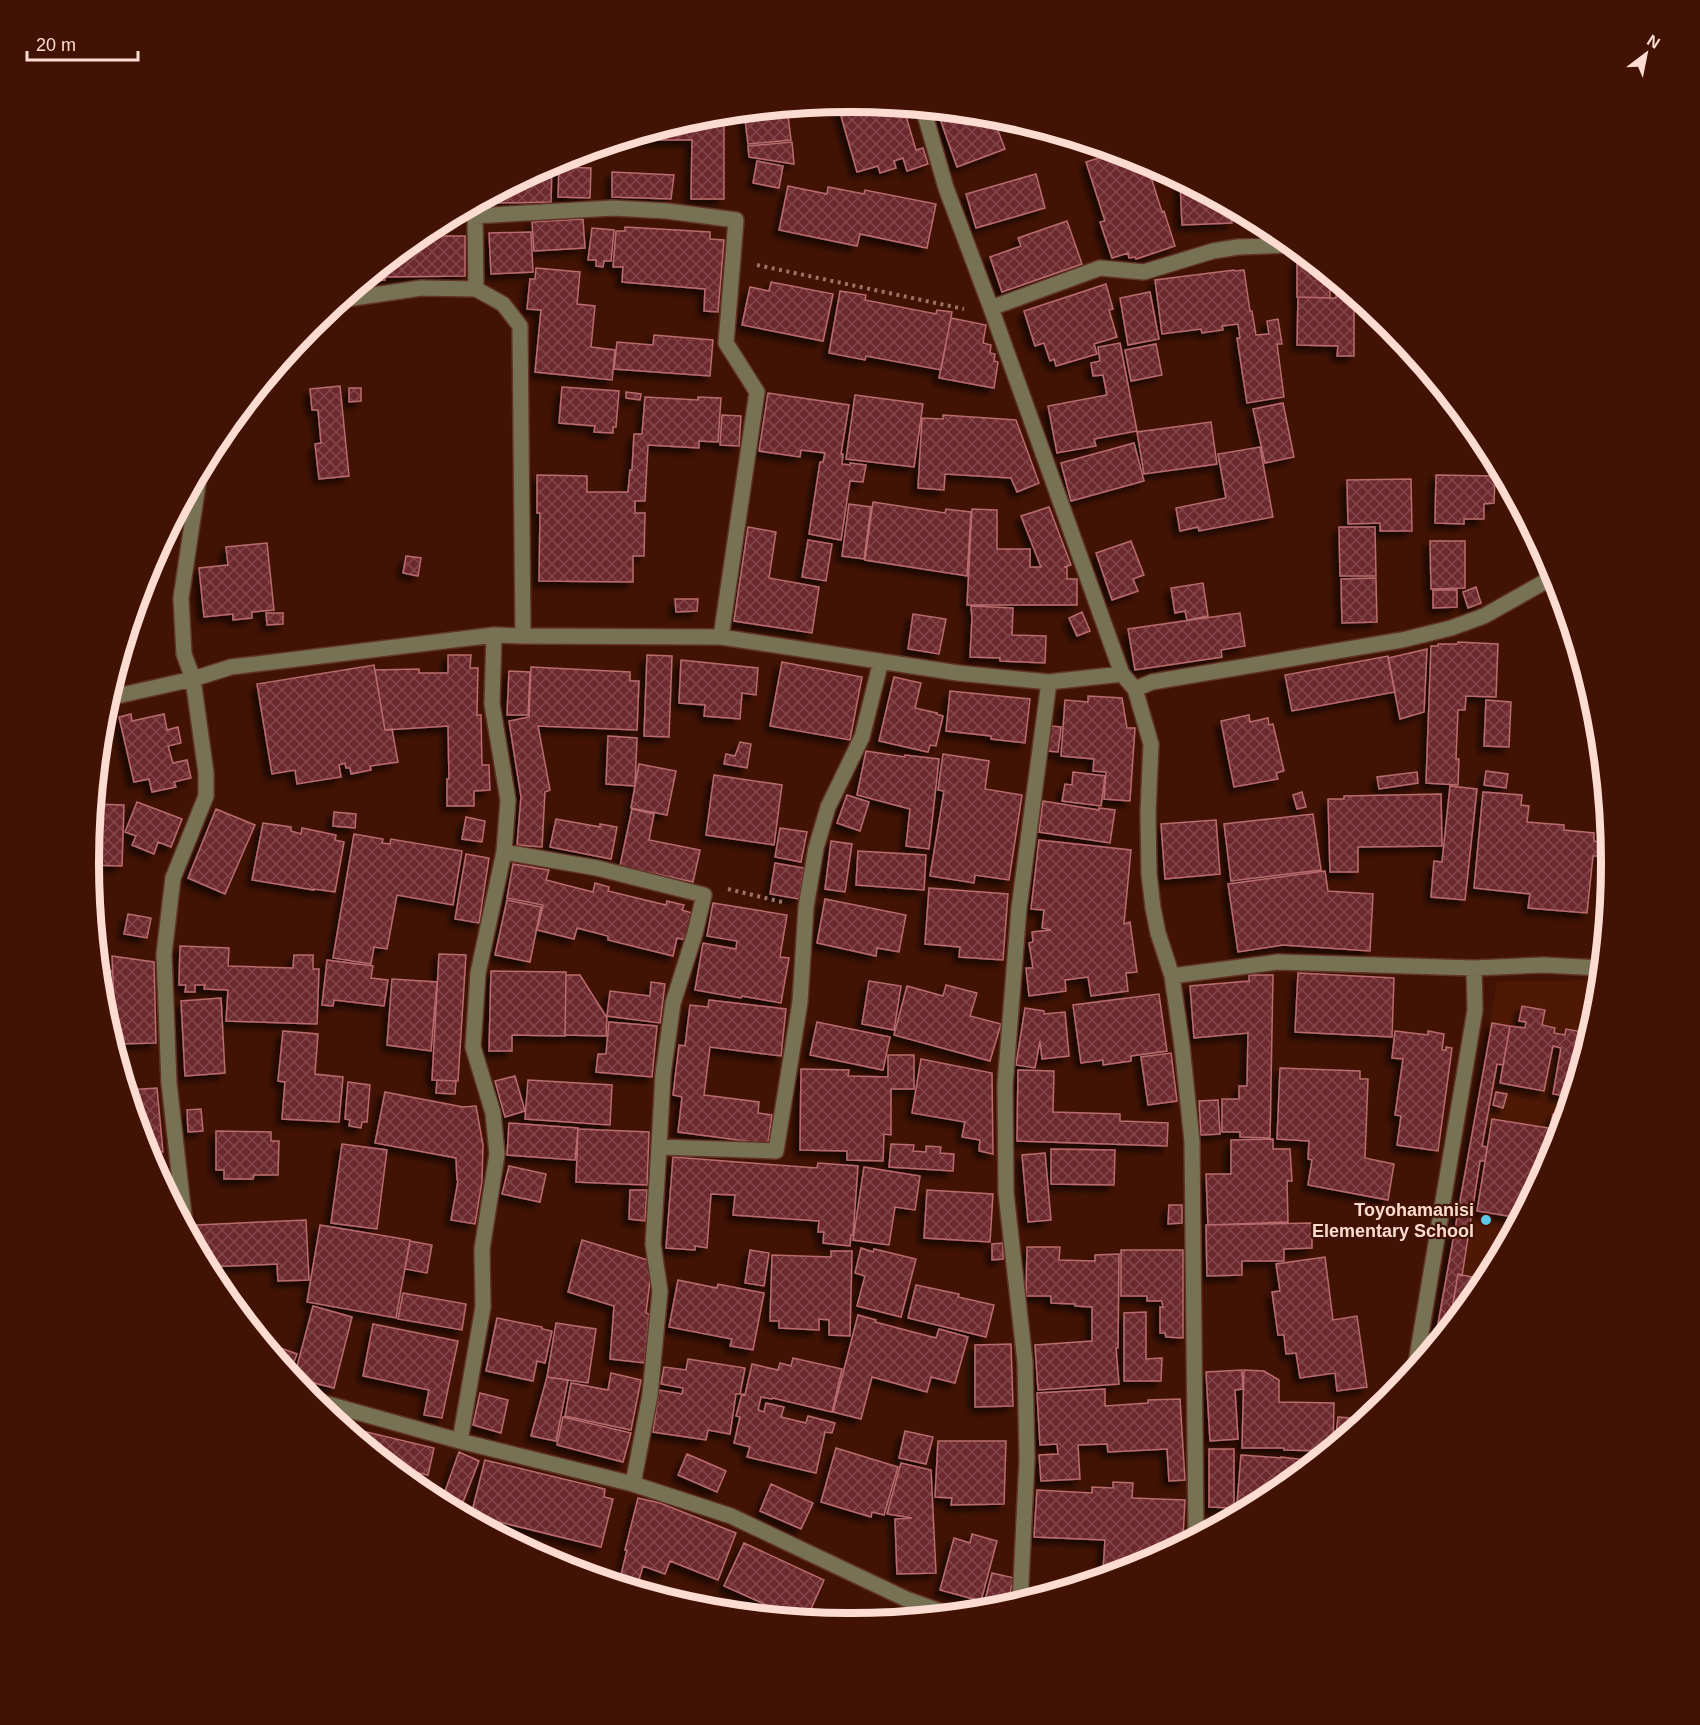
<svg xmlns="http://www.w3.org/2000/svg" width="1700" height="1725" viewBox="0 0 1700 1725" font-family="Arial,sans-serif">
<style>
.built{fill:#4e1805}
.building{fill:url(#building-cross-hatch);stroke:#b86c6e;stroke-width:1.5;filter:url(#shadow)}
.lines{fill:none;stroke-linecap:round;stroke-linejoin:round}
.minor-casing{stroke:#603325;stroke-width:18}
.path{stroke:#9c7367;stroke-width:4;stroke-dasharray:3 4.5;stroke-linecap:butt}
.minor{stroke:#787255;stroke-width:15}
.poi-dot{fill:#5ac8e6;stroke:#421304;stroke-width:2}
.labels{text-anchor:middle;stroke-width:4.5;stroke-linejoin:round;paint-order:stroke}
.poi-label{font-size:18px;font-weight:bold;fill:#fcdbd1;stroke:#421304;text-anchor:end}
.rim{fill:none;stroke:#fcdbd1;stroke-width:8}
</style>
<defs>
<pattern id="building-cross-hatch" width="8" height="8" patternUnits="userSpaceOnUse" patternTransform="scale(1.5)"><rect width="8" height="8" fill="#6d292e"/><path d="M0 0l8 8M0 8l8-8" fill="none" stroke="#83474b"/></pattern>
<filter id="shadow"><feDropShadow dx="-5.5" dy="5.5" stdDeviation="3" flood-color="#0009"/></filter>
</defs>
<rect width="100%" height="100%" fill="#421304"/>
<!-- built -->
<path class="built" d="M1600 980 1597 1011 1553 1154 1483 1286 1432 1348 1497 982Z"/>
<!-- building -->
<path class="building" d="M850 101 903 106 916 150 923 148 928 164 907 171 903 158 894 161 896 168 880 173 878 166 857 172 837 102Z
M787 107 791 140 748 144 744 111Z
M937 110 992 115 1005 149 957 167Z
M724 113V199H691L692 140H633V136L702 116Z
M792 142 794 164 749 157 748 146Z
M1118 152 1146 161 1162 212 1164 211 1175 246 1136 259 1135 257 1129 258 1128 253 1112 258 1100 222 1105 221 1086 162Z
M757 161 783 166 779 188 753 183Z
M552 163 551 202 499 203 500 191Z
M559 167 591 168 590 198 558 197Z
M612 172 674 175 671 199 612 197Z
M1036 174 1045 208 976 228 966 194Z
M1180 180 1231 207 1232 223 1182 225Z
M788 186 827 194 828 187 864 194 865 190 936 204 927 248 860 234 857 246 779 230Z
M583 219 585 248 534 251 532 222Z
M1067 221 1082 264 1002 292 990 257 1021 246 1018 238Z
M625 227 710 232V239L724 240 718 312 704 311 705 289 622 282 623 267H613L616 231H625Z
M592 228 614 230 611 261H604L603 267 596 266V260H588Z
M531 232 533 272 491 274 489 233Z
M419 236H465V276L385 277V280L362 282Z
M1297 258H1308L1330 276V298L1297 297Z
M536 268 580 272 577 304 595 306 591 347 615 350 612 380 535 372 541 310 527 309 530 279H535Z
M1234 270 1235 271 1244 270 1250 311H1252L1256 335 1269 334 1267 321 1278 319 1282 344H1277L1284 397 1247 403 1237 338H1240L1238 324 1222 326 1223 330 1202 333 1201 329 1162 334 1155 280Z
M771 282 833 294 823 341 742 325 750 287 769 291Z
M1106 284 1113 309 1109 310 1117 337 1094 344 1097 354 1056 366 1054 359 1050 361 1044 343 1035 346 1024 311Z
M840 291 866 295 865 300 936 314 937 310 952 312 941 370 866 356 865 360 829 353Z
M1150 292 1159 339 1128 345 1120 298Z
M1336 296H1354V356H1337L1338 346 1297 345 1298 297 1330 298H1336Z
M951 318 986 325 983 343 991 345 990 353 995 354 994 361 998 362 994 388 939 378Z
M654 335 713 340 710 376 614 369 617 342 653 345Z
M1120 343 1137 431 1094 439 1096 446 1057 453 1048 406 1107 395 1103 375 1093 376 1091 363 1100 361 1098 347Z
M1156 344 1162 375 1131 381 1125 350Z
M340 386 349 476 319 479 315 444 321 443 318 410H312L310 389Z
M562 387 619 391 616 427H613V433L594 432 595 426 559 423Z
M349 388H361V401L349 402Z
M626 392 641 394 640 400 626 398Z
M768 393 849 405 841 454H843L842 464 850 465V463L866 465 863 482 850 481 841 540 809 534 820 462H823L825 453 801 450 800 457 759 451Z
M855 395 923 404 914 467 846 459Z
M645 397 698 400V397L721 398 718 442 699 441V448L648 445 645 501H635V513H645L644 556H633V582L539 581 540 513H537V475L587 476V492H628L630 470H632L634 434H642Z
M1283 403 1294 457 1265 463 1253 409Z
M722 415 741 416 739 446 720 445Z
M943 415 1016 420 1039 483 1017 492 1011 478 945 474 944 490 918 488 922 418 943 419Z
M1211 422 1217 464 1144 474 1137 432Z
M1134 443 1144 481 1071 501 1061 463Z
M1260 447 1273 517 1199 531 1198 527 1180 531 1176 508 1226 498 1218 454Z
M1436 475 1495 476 1494 503 1484 504V519H1464V524L1435 523Z
M1411 479 1412 531H1380V523L1348 524 1347 480Z
M873 502 945 513 946 509 971 512 967 576 865 560Z
M849 504 871 507 864 559 842 556Z
M1049 507 1071 565 1064 567H1067V579H1077V605H967L972 509 997 510V549H1030V567H1041L1021 516Z
M748 527 776 532 769 578 819 587 812 633 734 621Z
M1339 527H1375L1376 576H1340Z
M167 532 169 541 162 543Z
M808 540 832 544 826 581 802 577Z
M1131 541 1144 575 1133 579 1138 591 1112 600 1096 553Z
M1430 541H1465V588L1431 589Z
M267 543 274 610 252 612V618L233 620V614L204 617 199 568 228 565 226 547Z
M406 556 421 558 418 576 403 573Z
M1376 578 1377 622 1342 623 1341 579Z
M1203 583 1208 616 1187 620 1185 611 1175 613 1171 588Z
M1476 587 1481 603 1468 608 1463 592Z
M1433 590H1457V607L1433 608Z
M675 599H698L697 611 676 612Z
M971 606 1013 608 1012 635 1046 636 1045 663 1000 661V658L970 657 972 618Z
M1082 612 1090 631 1077 636 1069 618Z
M266 613H283V624L267 625Z
M1240 613 1245 646 1221 650 1222 657 1135 670 1128 629Z
M913 614 946 619 939 654 908 649Z
M1458 642 1498 644 1496 697 1466 696 1465 710H1458L1456 759H1459L1458 785 1426 783 1431 646H1438V644H1457Z
M1427 649 1424 712 1400 719 1388 658Z
M448 655H471L470 668H478L477 715H481L482 765H489L490 790 474 791V806H447V779H449L448 726 385 730 375 670 419 669V673H448Z
M647 655 672 656 669 737 644 736Z
M1388 656 1395 692 1292 711 1285 675Z
M681 660 758 668 756 695 742 693 740 719 704 716 705 705 679 703Z
M782 662 862 677 850 740 770 726Z
M374 665 385 730 392 729 398 762 370 766 371 770 351 774 350 768H346L345 763 339 765 341 777 297 784 295 770 272 774 257 684Z
M531 667 630 672V681H639L637 730 538 726 550 790 545 792 542 847 517 845 521 797 509 721 529 717Z
M509 671 530 672 528 715H507Z
M894 677 921 683 915 708 937 713 936 714 943 716 936 746 930 745 928 752 879 741Z
M950 691 1030 699 1025 743 991 739V736L946 731Z
M1088 696 1122 698 1127 728H1135L1130 801 1104 799 1106 772 1093 771 1094 759 1061 756 1065 700 1088 702Z
M1486 700 1511 702 1509 747 1484 746Z
M131 714 132 721 164 714 167 730 178 727 181 743 168 746 173 763 187 760 191 778 174 782 176 787 152 792 149 779 134 782 119 717Z
M1249 715 1250 722 1268 718 1269 725 1273 724 1284 771 1276 773 1278 779 1234 787 1221 721Z
M102 725H104L109 753 99 755Z
M1050 726 1061 727 1058 752 1047 751Z
M608 736 637 738 635 786 606 784Z
M740 742 751 744 747 768 724 764 726 754 735 756Z
M866 751 905 757V755L939 759 929 849 906 846 910 809 857 795Z
M943 754 989 761 985 789 1022 795 1009 880 975 875 974 883 930 876 944 791 938 790Z
M639 764 676 771 667 815 631 808Z
M1486 771 1508 774 1506 788 1484 785Z
M1073 772 1105 776 1101 806 1062 801 1065 784 1072 785Z
M1417 772 1418 783 1379 789 1377 777Z
M714 775 782 785 774 845 706 835Z
M1450 786 1477 789 1465 900 1431 897 1434 861 1442 862Z
M1302 792 1306 807 1297 809 1293 795Z
M1483 792 1522 795 1521 805 1529 806 1527 822 1564 825V830L1594 833V841L1600 842 1598 856H1593L1587 913 1528 908 1530 894 1474 888Z
M1441 794 1442 846 1358 847V872H1330L1328 799H1344V796Z
M847 795 869 802 860 831 837 823Z
M1043 801 1099 810V808L1115 810 1110 843 1039 832Z
M137 802 182 819 171 847 158 842 154 854 132 845 136 836 125 832Z
M94 804 124 805 122 866 89 865Z
M216 809 255 825 225 894 188 878Z
M632 809 654 814 649 840 700 850 693 882 620 866Z
M334 812 356 814 355 828 333 826Z
M1313 814 1321 870 1231 881 1224 824Z
M466 817 485 821 482 842 462 839Z
M556 819 600 827V824L617 827 611 859 550 847Z
M1216 820 1220 874 1165 879 1161 824Z
M263 823 291 827V831L301 834 302 828 336 835 335 840 344 842 335 892 314 889V890L252 880Z
M780 828 807 832 801 862 775 857Z
M354 834 383 839 382 843 390 844 391 839 462 851 453 905 397 895 387 949 374 947 371 964 333 958Z
M1039 840 1131 850 1124 924 1130 922 1137 972 1126 973 1128 991 1091 996 1088 977 1065 980 1066 991 1029 996 1026 968H1033L1029 943 1033 942 1032 932 1051 930 1042 928 1044 910 1031 909Z
M831 841 852 844 845 892 825 889Z
M858 851 926 855 924 890 856 885Z
M466 854 489 858 479 923 455 919Z
M775 863 804 868 799 899 770 894Z
M513 864 549 870 546 880 593 892 595 883 609 887 608 891 666 905 667 901 684 905 682 910 692 913 686 940 677 938 673 956 608 940V936L577 928 574 939 537 930 543 905 507 898Z
M1325 871 1328 891 1373 894 1370 951 1283 945 1238 952 1228 884Z
M929 888 1008 894 1003 960 959 957 960 947 925 944Z
M825 899 906 915 899 952 877 948 876 956 817 943Z
M507 900 541 907 530 962 495 955Z
M713 903 787 915 780 957 789 958 781 1003 742 996 741 998 695 990 703 943 736 949 737 941 707 936Z
M128 914 151 918 147 938 124 934Z
M180 946 229 948 228 966 293 968 294 955H313V969H319L317 1024 226 1021 228 990 204 989 205 985H195V992H185L186 985H179Z
M97 953 106 954 103 971H111L105 1006H103Z
M439 954 466 955 458 1081 432 1080Z
M112 956 154 962 156 1043 116 1044Z
M327 960 373 966 371 978 388 980 384 1006 334 1000 333 1006 322 1005Z
M491 971 566 972 565 1036 512 1035V1051H489Z
M1298 973 1394 978 1392 1037 1295 1032Z
M566 975H580L607 1018 606 1036 565 1035Z
M1249 975H1273L1270 1138 1240 1137V1132H1222V1099H1239V1086H1247L1248 1033 1194 1038 1190 986 1249 981Z
M392 979 437 982 431 1051 387 1045Z
M869 981 901 986 894 1030 862 1024Z
M651 982 665 984 660 1023 607 1016 610 991 650 996Z
M946 985 977 993 970 1016 1001 1024 990 1061 894 1035 907 986 943 996Z
M1159 994 1167 1051 1131 1056V1061L1103 1065V1060L1081 1063 1073 1005Z
M1595 995H1598L1597 1011 1571 1097 1553 1094 1561 1048 1553 1046 1544 1091 1500 1083 1510 1026 1525 1028 1526 1022 1519 1021 1522 1006 1545 1010 1542 1025 1555 1028 1554 1033 1565 1035 1566 1029 1588 1033Z
M221 998 225 1073 185 1076 181 1001Z
M709 1000 786 1009 781 1056 710 1047 704 1095 759 1102 758 1113 772 1115 768 1144 678 1132 682 1097 673 1095 679 1045 685 1046 690 1005 708 1007Z
M1025 1008 1044 1011V1014L1065 1012 1069 1056 1042 1059 1040 1041 1035 1068 1016 1065Z
M609 1022 657 1026 652 1077 596 1072 598 1054H606Z
M817 1022 890 1037 883 1070 810 1055Z
M1492 1023 1510 1026 1503 1065 1497 1064 1482 1146 1487 1147 1485 1161H1480L1462 1276 1458 1274 1449 1327 1434 1346Z
M283 1031 318 1034 315 1074 343 1077 339 1122 282 1119 285 1082 278 1081Z
M1395 1031 1428 1035V1031L1444 1034 1442 1050H1446V1047L1452 1048 1438 1151 1397 1145 1401 1116 1395 1115 1403 1059 1392 1058Z
M1171 1053 1177 1101 1148 1105 1141 1057Z
M888 1055H914V1089H891V1135L884 1134 883 1161 847 1160V1151L800 1150 801 1069 849 1070 848 1076 888 1077Z
M921 1059 992 1073 993 1154 979 1151 980 1140 962 1137 965 1122 912 1113Z
M1280 1068 1360 1071V1079H1368L1365 1158 1394 1164 1388 1200 1308 1185 1312 1160 1308 1159 1309 1141 1277 1139Z
M1018 1070 1054 1071 1053 1112 1120 1114V1121L1168 1123 1167 1146 1017 1141Z
M515 1076 525 1111 505 1117 495 1081Z
M437 1080 456 1081 455 1094 436 1093Z
M528 1080 612 1085 610 1125 525 1119Z
M348 1082 370 1085 367 1122H362L361 1128 349 1126 350 1120 345 1119Z
M157 1088 163 1152 146 1151 127 1090Z
M385 1092 463 1107 476 1106 483 1145 482 1181 475 1224 451 1220 458 1181 457 1180 456 1158 375 1143Z
M1496 1092 1507 1094 1503 1108 1493 1105Z
M1218 1100 1220 1134 1201 1135 1199 1101Z
M201 1109 203 1131 188 1132 187 1110Z
M1553 1114 1565 1116 1561 1130 1550 1129Z
M1492 1119 1561 1130 1553 1154 1519 1218 1477 1211Z
M509 1123 578 1128 575 1160 507 1155Z
M578 1129 649 1132 647 1185 576 1182Z
M216 1131 271 1132V1141H279L278 1175H254L253 1179H224V1170H216Z
M1273 1139V1149H1290L1292 1181H1287L1288 1222 1208 1225 1206 1174H1231V1140Z
M342 1144 387 1150 377 1229 331 1223Z
M891 1144 914 1145 913 1151 926 1152V1146L941 1147 940 1153 954 1154 953 1171 889 1167Z
M1051 1149 1115 1150 1114 1185 1051 1184Z
M1045 1153 1051 1220 1028 1222 1022 1155Z
M673 1157 817 1168 818 1163 858 1166 853 1235H851L850 1246 823 1243 824 1232H818L819 1221 733 1215 735 1195 711 1194 707 1248 695 1246V1250L666 1248Z
M509 1166 546 1174 540 1202 502 1194Z
M864 1167 920 1176 915 1210 895 1207 889 1245 853 1240Z
M630 1190H647L645 1221 629 1219Z
M927 1190 993 1194 990 1242 924 1238Z
M1169 1205H1182V1223L1168 1224Z
M306 1220 309 1280 278 1281 277 1264 207 1267 198 1250 197 1225Z
M1312 1223V1248L1284 1249V1261H1242V1275L1207 1276 1206 1225Z
M320 1225 410 1240 396 1318 307 1302Z
M582 1240 648 1260 650 1281 646 1313 649 1314 645 1363 610 1359 614 1306 568 1292Z
M410 1241 432 1245 427 1273 405 1269Z
M1003 1243V1259L992 1260V1244Z
M1027 1247H1060L1059 1260 1095 1261V1255L1119 1254 1118 1348H1116L1119 1384 1038 1390 1035 1345 1092 1341V1307L1075 1306V1304L1051 1303V1296H1026Z
M861 1248 873 1252 874 1249 916 1259 901 1317 857 1306 865 1276 855 1273Z
M750 1250 769 1253 764 1286 745 1283Z
M1121 1250H1183V1338L1166 1337 1165 1333H1160V1307H1163L1162 1301H1147V1296H1121Z
M831 1251H852L850 1336 829 1335V1320L819 1319V1330L779 1328V1321H770L772 1255 831 1257Z
M1325 1257 1333 1320 1357 1316 1367 1387 1337 1391 1335 1373 1300 1378 1296 1353 1286 1354 1284 1335H1278L1272 1292 1280 1291 1276 1264Z
M1458 1274 1486 1280 1449 1327Z
M678 1280 717 1288 718 1284 764 1293 753 1350 730 1346 732 1339 669 1327Z
M916 1285 959 1294 958 1297 994 1305 986 1337 908 1318Z
M231 1286 232 1304 218 1287Z
M403 1293 466 1304 462 1330 398 1319Z
M313 1306 352 1317 334 1388 294 1378Z
M1146 1312V1359L1162 1358 1161 1381H1124V1313Z
M858 1315 876 1320 875 1322 936 1338 939 1329 968 1337 955 1383 931 1377 927 1392 872 1377 861 1419 833 1412Z
M497 1318 542 1327V1329L552 1331 545 1363 537 1361 533 1381 486 1371Z
M556 1323 596 1329 588 1383 547 1377Z
M373 1324 458 1341 442 1418 424 1415 429 1390 363 1376Z
M1011 1344 1013 1406 975 1407V1345Z
M275 1346 297 1354 289 1374 272 1353Z
M793 1358 842 1369 832 1412 773 1398 772 1399 761 1397 758 1410 764 1412 766 1403 784 1407 781 1417 806 1423 808 1416 835 1423 832 1433 825 1432 816 1473 747 1457 750 1447 734 1443 740 1417 736 1416 742 1394 745 1395 752 1364 778 1370 780 1363 791 1366Z
M688 1359 745 1368 740 1394H736L730 1434 708 1430 706 1440 653 1432 659 1390 682 1394 683 1388 661 1384 664 1367 686 1370Z
M1242 1370 1243 1389 1235 1390 1238 1439 1210 1441 1206 1372Z
M1244 1370 1264 1371 1279 1380V1402L1334 1403 1333 1446 1327 1451 1284 1450V1448H1242Z
M611 1373 641 1380 631 1430 565 1416 571 1383 608 1390Z
M547 1377 568 1380 556 1441 531 1436Z
M1105 1389V1406L1148 1403V1400L1180 1399 1185 1480 1169 1481 1167 1449 1108 1452 1107 1444 1078 1445 1080 1479 1041 1481 1039 1455 1058 1454 1057 1444 1040 1445 1037 1393Z
M480 1393 508 1400 501 1433 473 1425Z
M563 1417 631 1433 623 1462 557 1445Z
M1338 1417 1366 1419 1335 1445Z
M358 1430 434 1448 428 1475 392 1467 356 1438Z
M905 1431 933 1437 926 1464 899 1458Z
M938 1441H1006L1004 1504 951 1505 952 1498 935 1497Z
M836 1448 898 1467 884 1515 872 1512 871 1517 821 1502Z
M1209 1449H1234V1508L1209 1507Z
M459 1452 479 1461 463 1502 444 1494Z
M687 1454 726 1471 717 1492 678 1475Z
M1241 1455 1281 1458V1457L1316 1461 1273 1496 1236 1516Z
M485 1460 605 1489 604 1497 613 1499 601 1547 471 1515Z
M901 1463 931 1470 936 1573 897 1574 895 1519 912 1518 887 1514Z
M1113 1482 1133 1483 1132 1498 1185 1500 1183 1537H1187L1186 1542 1141 1566 1115 1574V1572L1103 1571 1105 1540 1034 1537 1037 1490 1092 1493V1487L1113 1488Z
M771 1484 813 1503 801 1529 760 1511Z
M638 1498 660 1503 736 1533 718 1580 670 1561 665 1574 643 1566 638 1583 620 1579 627 1550H625Z
M972 1534 997 1541 981 1601 940 1590 954 1538 970 1543Z
M744 1543 824 1580 806 1620 775 1617 768 1614 771 1607 724 1586Z
M992 1573 1014 1578 1006 1607 990 1610 983 1608Z
M630 1587 704 1609 703 1610 630 1588Z
M718 1604 737 1611V1613L716 1611Z"/>
<g class="lines">
<!-- minor casing -->
<g class="minor-casing">
<path id="minor" d="M923 108 946 188 991 308 1122 674 1135 689 1152 682 1402 640 1451 628 1484 616 1555 576
M1267 226 1271 245
M340 300 421 288 476 289
M991 308 1100 268 1144 272 1213 251 1238 247 1292 245
M523 636 520 326 503 304 476 289 475 216 613 208 667 211 736 220 726 343 757 392 721 637
M1135 689 1151 744 1148 813 1149 874 1153 908 1158 933 1172 976 1182 1046 1192 1141 1196 1537
M108 698 193 679 231 667 494 635 523 636 721 637 958 673 1049 682 1122 674
M504 852 597 868 704 895 695 933 673 1003 663 1074 659 1147
M1172 976 1278 962 1474 968 1544 965 1601 968
M185 1225 169 1083 164 954 173 878 206 796V773L193 679 184 654 181 598 200 471
M1415 1369 1475 1010 1474 968
M310 1399 460 1441 633 1484 731 1516 906 1599 948 1614
M460 1441 483 1307 482 1249 497 1154 493 1113 473 1047 478 973 504 852 508 800 492 704 494 635
M633 1484 650 1395 660 1291 653 1244 659 1147 776 1151 800 1002 806 907 816 848 828 807 862 737 881 661
M1020 1603 1027 1459 1025 1362 1006 1193 1005 1085 1019 908 1049 682"/>
</g>
<!-- path -->
<path class="path" d="M757 265 964 309
M728 889 782 902"/>
<!-- minor -->
<use href="#minor" class="minor"/>
</g>
<!-- markers -->
<circle class="poi-dot" cx="1486" cy="1220" r="6"/>
<g class="labels">
<!-- poi labels -->
<g class="poi-label">
<text x="1474" y="1216">Toyohamanisi<tspan x="1474" dy="21">Elementary School</tspan></text>
</g>
</g>
<!-- crop -->
<path d="M0 0H1700V1725H0ZM849 112H851A750 750 0 0 1 1601 862V863A750 750 0 0 1 851 1613H849A750 750 0 0 1 99 863V862A750 750 0 0 1 849 112Z" fill="#421304" fill-rule="evenodd"/>
<path class="rim" d="M849 112H851A750 750 0 0 1 1601 862V863A750 750 0 0 1 851 1613H849A750 750 0 0 1 99 863V862A750 750 0 0 1 849 112Z"/>
<!-- north arrow -->
<g transform="translate(1646 54) rotate(32)" stroke="#421304" stroke-width="4.5" paint-order="stroke">
<path d="M0-4.5L10 22L0 15L-10 22Z" fill="#fcdbd1"/>
<text y="-9" font-size="16" font-weight="bold" text-anchor="middle" fill="#fcdbd1">N</text>
</g>
<!-- scale -->
<path d="M27 51v9h111v-9" fill="none" stroke="#fcdbd1" stroke-width="3"/>
<text x="36" y="51" font-size="18" fill="#fcdbd1" stroke="#421304" stroke-width="4.5" paint-order="stroke">20 m</text>
</svg>
